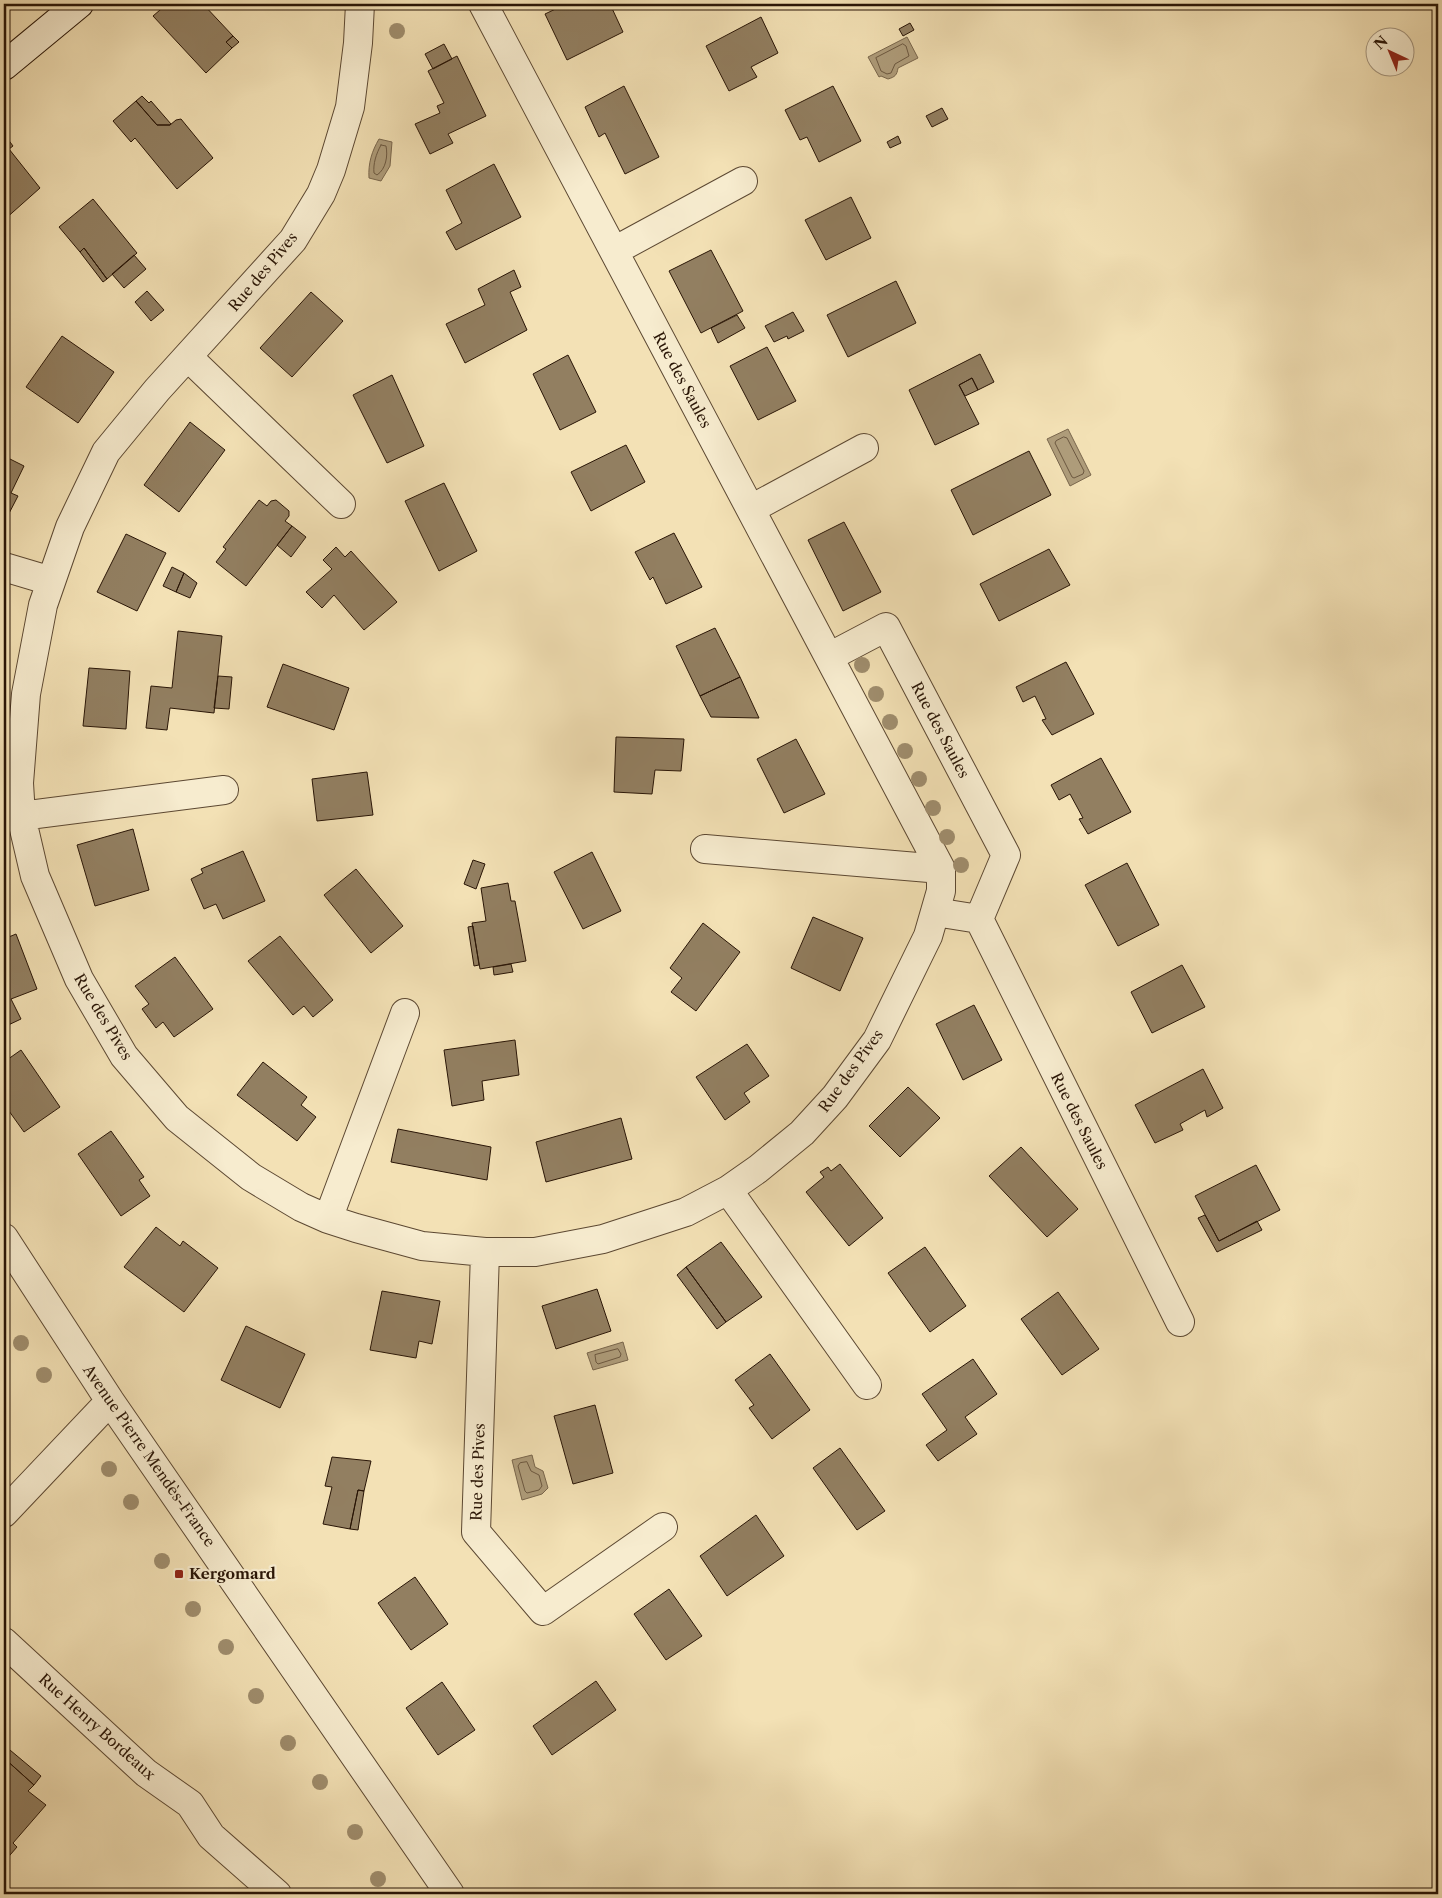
<svg xmlns="http://www.w3.org/2000/svg" width="1442" height="1898" viewBox="0 0 1442 1898" font-family="'Libre Caslon Text',serif">
<style>
.water{fill:#ae9c7a;stroke:#79664c}
.lines{fill:none;stroke-linecap:round;stroke-linejoin:round}
.shore{stroke:#6c5840;stroke-width:1}
.building{fill:#927f61;stroke:#291506}
.street-casing{stroke:#5c4832;stroke-width:30}
.secondary-casing{stroke:#291506;stroke-width:30}
.street{stroke:#f7eccf;stroke-width:28}
.secondary{stroke:#f7eccf;stroke-width:28}
.tree{fill:#9f8d6d}
.poi-dot{fill:#8f2418;stroke:#f7eccf;stroke-width:2}
.labels{text-anchor:middle;stroke-width:4.5;stroke-linejoin:round;paint-order:stroke}
.street-label{font-size:15px;fill:#291506;stroke:#f7eccf}
.poi-label{font-size:15px;font-weight:bold;fill:#291506;stroke:#f7eccf;text-anchor:start}
</style>
<rect width="100%" height="100%" fill="#f3e1b5"/>
<filter id="stains"><feTurbulence type="fractalNoise" baseFrequency=".004" numOctaves="4"/><feColorMatrix values="0 0 0 0 .2 0 0 0 0 .09 0 0 0 0 .02 0 0 0 .5 -.17"/></filter>
<radialGradient id="worn" r=".72"><stop offset=".6" stop-color="#630" stop-opacity="0"/><stop offset="1" stop-color="#630" stop-opacity=".3"/></radialGradient>
<!-- water -->
<path class="water" d="M907 37 918 58 898 68C897 75 895 77 888 79L881 76 879 77 868 57Z
M379 139 392 142 390 166 381 181 369 178C368 163 372 151 379 139Z
M1068 429 1091 475 1070 486 1047 439Z
M623 1342 628 1360 593 1370 587 1353Z
M532 1455 535 1467 543 1471 548 1488 542 1494 522 1500 512 1460Z"/>
<g class="lines">
<!-- shore -->
<path class="shore" d="M903 44 906 46 909 56 895 64 891 73 887 74 881 71 876 58Z
M381 145 386 146C388 156 386 169 377 175L374 173C373 164 376 154 381 145Z
M1064 437 1067 438 1084 471 1083 474 1074 478 1072 477 1055 443 1056 441Z
M618 1349 621 1354 620 1357 598 1364 596 1362 595 1355Z
M527 1462 531 1471 539 1475 542 1486 539 1490 527 1493 525 1491 518 1466 520 1463Z"/>
</g>
<!-- building -->
<path class="building" d="M167 4H203L233 36 226 42 232 48 206 73 153 16Z
M566 4H610L623 32 567 60 545 14Z
M761 17 778 53 751 67 757 77 729 91 706 46Z
M910 23 914 30 903 36 899 29Z
M233 36 239 42 232 48 226 42Z
M444 44 452 59 433 69 425 54Z
M457 56 486 116 448 134 453 143 430 154 415 124 440 113 437 106 444 103 428 71Z
M624 86 659 157 625 174 605 133 599 137 585 107Z
M833 86 861 141 819 162 807 137 800 140 785 110Z
M142 96 149 103 151 101 171 124 170 125H157L136 101Z
M136 101 157 125H170L176 120 181 119 213 158 177 189 135 138 131 142 113 121Z
M942 108 948 119 932 127 926 116Z
M4 134 13 146 9 149 40 188 4 220Z
M898 136 901 143 890 148 887 142Z
M494 164 521 217 456 250 446 232 462 223 446 190Z
M851 197 871 238 826 260 805 220Z
M93 199 137 253 107 279 84 248 80 252 59 227Z
M84 248 107 279 103 282 80 252Z
M711 250 743 311 701 333 669 271Z
M134 255 146 269 124 288 112 274Z
M514 270 521 287 510 292 527 330 465 363 446 324 485 305 478 289Z
M896 281 916 323 848 357 827 315Z
M147 291 164 310 151 321 135 302Z
M311 292 343 321 292 377 260 348Z
M793 312 804 331 788 339 787 336 774 342 765 326Z
M737 315 745 328 718 343 711 328Z
M62 336 114 372 78 423 26 387Z
M767 347 796 401 758 420 730 366Z
M980 354 994 382 978 390 972 378 959 385 979 424 935 445 909 390Z
M568 355 596 412 560 430 533 374Z
M392 375 424 446 387 463 353 395Z
M972 378 978 390 965 396 959 385Z
M190 422 225 450 179 512 144 485Z
M626 445 645 482 591 511 571 472Z
M1029 451 1051 495 973 535 951 490Z
M4 456 24 466 11 493 18 496 4 523Z
M444 483 477 551 439 571 405 501Z
M259 500 267 506 271 501 276 500 289 511V516L285 521 292 526 246 586 216 562 226 549 223 547Z
M844 522 881 592 843 611 808 540Z
M292 526 306 537 291 557 277 545Z
M674 533 702 587 666 604 653 577 650 580 635 552Z
M126 534 166 553 137 611 97 592Z
M336 547 345 557 351 551 397 602 364 630 334 595 322 608 306 592 332 569 323 560Z
M1049 549 1070 585 999 621 980 584Z
M172 567 184 573 176 592 163 586Z
M184 573 197 583 190 598 176 592Z
M715 628 740 677 700 696 676 646Z
M178 631 222 636 214 713 170 708 167 730 146 728 151 686 172 688Z
M1066 662 1094 714 1052 735 1042 720 1046 719 1035 696 1023 702 1016 687Z
M283 664 349 688 334 730 267 707Z
M89 668 130 671 126 729 83 726Z
M218 676 232 677 229 709 214 708Z
M740 677 759 718 711 717 700 696Z
M616 737 684 739 681 771 655 770 652 794 614 792Z
M796 739 825 794 784 813 757 759Z
M1101 758 1131 812 1088 834 1079 819 1083 818 1070 794 1059 800 1051 785Z
M367 772 373 815 317 821 312 779Z
M133 829 149 890 95 906 77 845Z
M243 851 265 901 223 919 216 904 204 909 191 879 203 873 201 869Z
M592 852 621 911 583 929 554 872Z
M473 860 485 864 476 889 464 884Z
M1127 863 1159 925 1118 946 1085 885Z
M356 869 403 926 371 953 324 895Z
M508 883 511 901H515L526 961 480 969 472 923 486 921 481 888Z
M813 917 863 938 840 991 791 968Z
M703 923 740 952 696 1011 671 992 682 978 670 968Z
M473 926 479 965 474 966 468 927Z
M16 934 37 989 11 999 21 1019 4 1027V939Z
M280 936 333 1000 313 1017 304 1006 293 1015 248 961Z
M175 957 213 1009 174 1037 163 1022 156 1028 142 1009 149 1004 135 986Z
M511 964 513 972 494 975 493 967Z
M1182 965 1205 1007 1152 1033 1131 992Z
M974 1005 1002 1060 963 1080 936 1024Z
M515 1040 519 1075 482 1081 484 1100 452 1106 444 1050Z
M747 1044 769 1076 744 1093 750 1102 725 1120 696 1077Z
M21 1050 60 1107 24 1132 4 1104V1062Z
M263 1062 307 1097 301 1105 316 1117 297 1141 237 1095Z
M1203 1069 1223 1108 1207 1117 1205 1110 1180 1124 1183 1130 1155 1143 1135 1105Z
M908 1087 940 1118 900 1157 869 1126Z
M621 1118 632 1159 546 1182 536 1142Z
M398 1129 491 1147 487 1180 391 1162Z
M111 1131 144 1177 139 1180 150 1196 121 1216 78 1154Z
M1021 1147 1078 1209 1047 1237 989 1176Z
M840 1164 883 1218 849 1246 806 1192 824 1177 820 1172 828 1167 831 1171Z
M1256 1165 1280 1210 1219 1241 1195 1196Z
M1205 1215 1219 1241 1257 1221 1262 1230 1217 1252 1198 1218Z
M156 1227 180 1246 183 1241 218 1268 184 1312 124 1267Z
M721 1242 762 1297 726 1322 686 1267Z
M925 1247 966 1306 930 1332 888 1273Z
M686 1267 726 1322 717 1329 677 1275Z
M597 1289 611 1331 556 1349 542 1306Z
M382 1291 440 1301 432 1344 419 1341 416 1358 370 1350Z
M1058 1292 1099 1349 1062 1375 1021 1319Z
M246 1326 305 1354 280 1408 221 1380Z
M770 1354 810 1410 772 1439 749 1408 754 1405 735 1380Z
M973 1359 997 1394 965 1417 977 1434 938 1461 926 1445 947 1430 922 1394Z
M595 1405 613 1473 573 1484 554 1416Z
M840 1448 885 1511 857 1530 813 1468Z
M332 1457 371 1461 364 1491 358 1490 350 1529 323 1524 332 1487 325 1486Z
M358 1490 364 1491 358 1530 350 1529Z
M756 1515 784 1556 727 1596 700 1556Z
M415 1577 448 1624 411 1650 378 1603Z
M669 1589 702 1636 666 1660 634 1614Z
M596 1681 616 1710 552 1755 533 1726Z
M442 1682 475 1730 438 1755 406 1708Z
M4 1745 41 1776 34 1785 4 1758Z
M4 1758 34 1785 28 1791 46 1805 13 1843 17 1847 4 1862Z"/>
<g class="lines">
<!-- street casing -->
<g class="street-casing">
<path id="street" d="M360 4 358 43 350 107 331 170 321 194 293 240 157 390 106 452 70 527 43 605 26 694 19 783 21 816 35 876 79 979 124 1056 177 1118 251 1177 301 1207 328 1219 356 1228 422 1246 485 1252H535L603 1239 686 1212 728 1190 758 1169 802 1133 835 1097 877 1040 928 936 941 891V869L483 4
M614 251 743 181
M188 357 341 504
M751 509 864 448
M4 567 51 581
M829 657 886 627 1006 855 979 919
M21 816 224 790
M705 849 941 869
M935 912 979 919 1180 1322
M728 1190 867 1385
M328 1219 405 1013
M4 1238 110 1401 450 1894
M485 1252 476 1532 543 1611 663 1527
M4 1513 110 1401
M4 1642 146 1773 190 1804 211 1836 277 1894"/>
</g>
<!-- secondary casing -->
<g class="secondary-casing">
<path id="secondary" d="M4 66 79 4"/>
</g>
<!-- street -->
<use href="#street" class="street"/>
<!-- secondary -->
<use href="#secondary" class="secondary"/>
</g>
<!-- trees -->
<g class="tree">
<circle cx="397" cy="31" r="8"/>
<circle cx="862" cy="665" r="8"/>
<circle cx="876" cy="694" r="8"/>
<circle cx="890" cy="722" r="8"/>
<circle cx="905" cy="751" r="8"/>
<circle cx="919" cy="779" r="8"/>
<circle cx="933" cy="808" r="8"/>
<circle cx="947" cy="837" r="8"/>
<circle cx="961" cy="865" r="8"/>
<circle cx="21" cy="1343" r="8"/>
<circle cx="44" cy="1375" r="8"/>
<circle cx="109" cy="1469" r="8"/>
<circle cx="131" cy="1502" r="8"/>
<circle cx="162" cy="1561" r="8"/>
<circle cx="193" cy="1609" r="8"/>
<circle cx="226" cy="1647" r="8"/>
<circle cx="256" cy="1696" r="8"/>
<circle cx="288" cy="1743" r="8"/>
<circle cx="320" cy="1782" r="8"/>
<circle cx="355" cy="1832" r="8"/>
<circle cx="378" cy="1879" r="8"/>
</g>
<!-- markers -->
<rect class="poi-dot" x="174" y="1569" width="10" height="10" rx="2.5"/>
<g class="labels">
<!-- street labels -->
<g class="street-label">
<text transform="translate(263 272) rotate(-50)" y="5">Rue des Pives</text>
<text transform="translate(682 380) rotate(62)" y="5">Rue des Saules</text>
<text transform="translate(940 730) rotate(62)" y="5">Rue des Saules</text>
<text transform="translate(103 1017) rotate(59)" y="5">Rue des Pives</text>
<text transform="translate(851 1071) rotate(-54)" y="5">Rue des Pives</text>
<text transform="translate(1079 1121) rotate(63)" y="5">Rue des Saules</text>
<text transform="translate(149 1456) rotate(55)" y="5">Avenue Pierre Mendès-France</text>
<text transform="translate(478 1472) rotate(-88)" y="5">Rue des Pives</text>
<text transform="translate(97 1727) rotate(42)" y="5">Rue Henry Bordeaux</text>
</g>
<!-- poi labels -->
<g class="poi-label">
<text x="189" y="1579">Kergomard</text>
</g>
</g>
<!-- margin -->
<rect width="1442" height="1898" fill="none" stroke="#f3e1b5" stroke-width="20"/>
<rect x="5" y="5" width="1432" height="1888" fill="none" stroke="#291506" stroke-width="2.5"/>
<rect x="10" y="10" width="1422" height="1878" fill="none" stroke="#291506"/>
<!-- north arrow -->
<g transform="translate(1390 52) rotate(316)"><circle r="24" fill="#f7eccf" stroke="#a5967f"/>
<path d="M0-4L9 19L0 12L-9 19Z" fill="#8f2418"/>
<text y="-8" font-size="14" font-weight="bold" text-anchor="middle" fill="#291506">N</text>
</g>
<rect width="100%" height="100%" filter="url(#stains)"/>
<rect width="100%" height="100%" fill="url(#worn)"/>
</svg>
